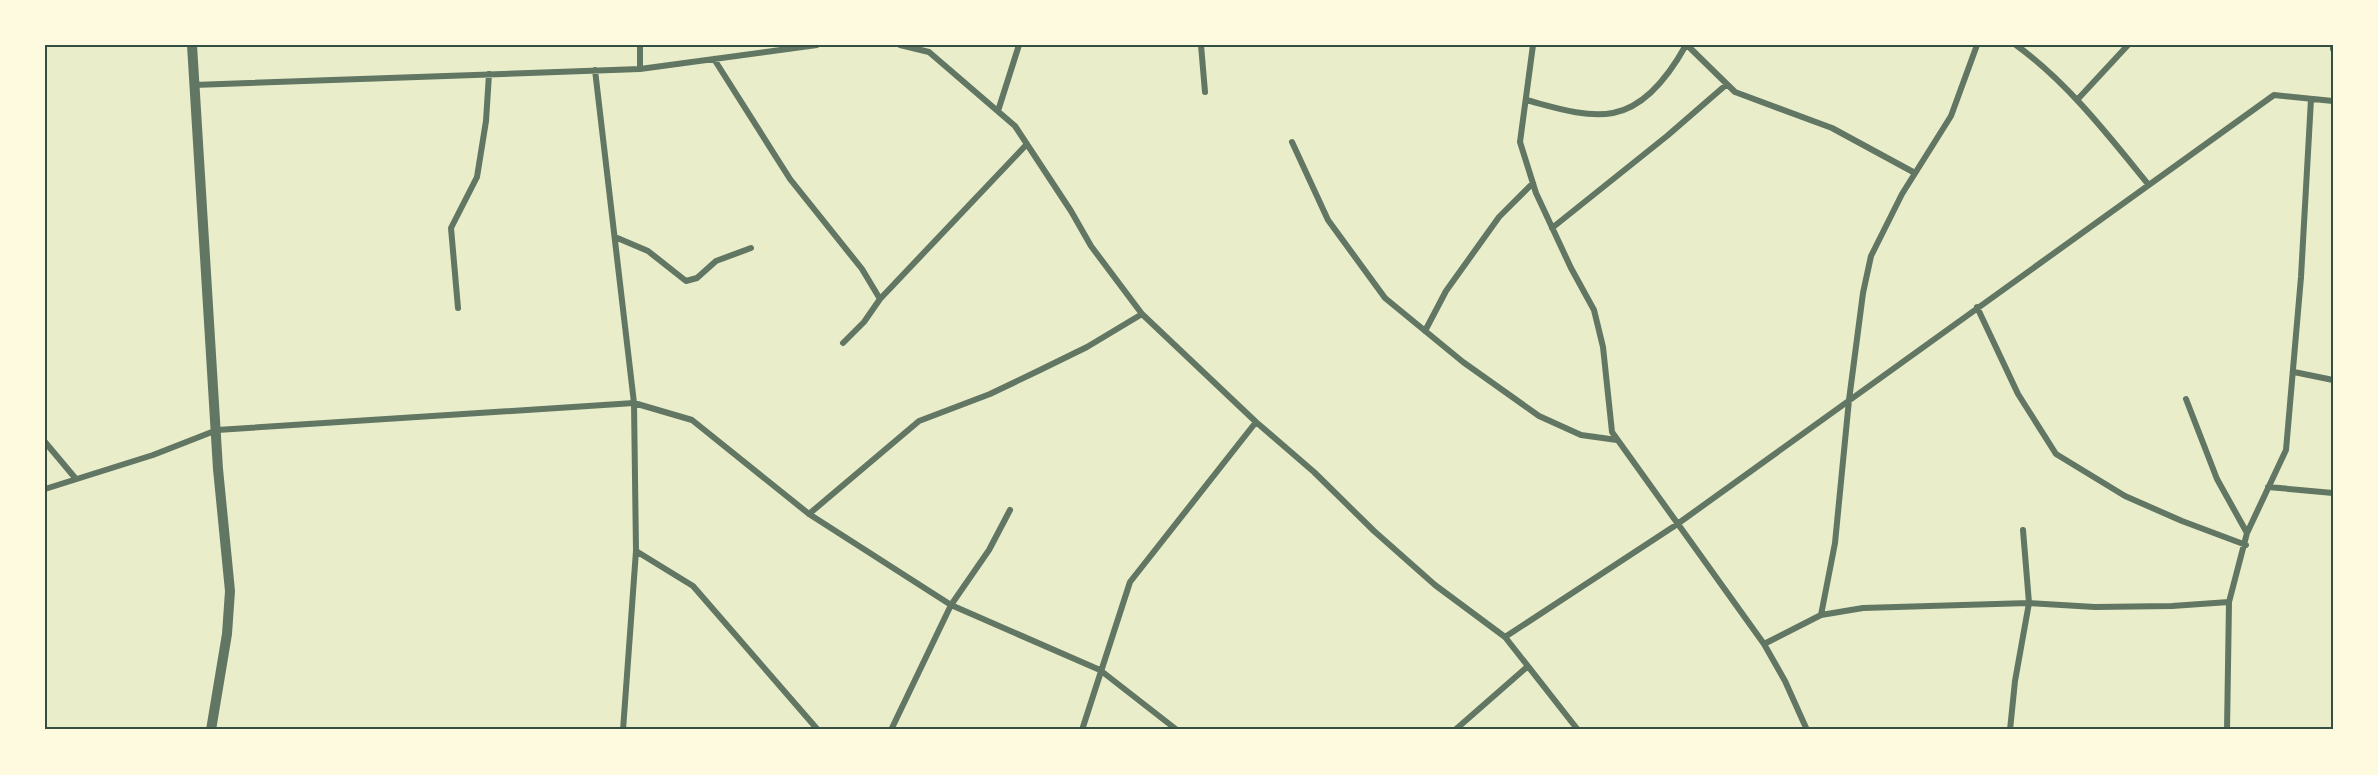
<svg xmlns="http://www.w3.org/2000/svg" width="2378" height="775" viewBox="0 0 2378 775" font-family="'Varela Round',sans-serif">
<style>
.lines{fill:none;stroke-linecap:round;stroke-linejoin:round}
.minor{stroke:#617663;stroke-width:6}
.tertiary{stroke:#617663;stroke-width:10}
.neatline{fill:none;stroke:#344e41;stroke-width:2}
</style>
<rect width="100%" height="100%" fill="#e9edc9"/>
<g class="lines">
<!-- minor -->
<path class="minor" d="M900 45 929 52 1015 126 1071 211 1091 246 1142 314 1256 422 1314 472 1374 531 1435 585 1505 637 1578 730
M1201 45 1205 92
M1533 45 1520 142 1536 193 1571 268 1594 310 1603 347 1612 432 1764 644 1785 681 1807 730
M1687 45 1735 92 1832 128 1915 173
M2016 45C2068 83 2108 135 2148 184
M2333 45V49
M714 59 790 179 862 269 880 299
M640 69V45
M595 70 634 403 636 551 623 730
M194 85 640 69 817 45
M1526 100C1553 107 1585 118 1613 113 1646 107 1671 72 1686 45
M2077 100 2128 45
M998 111 1019 45
M1292 142 1328 220 1385 298 1463 362 1539 416 1581 435 1617 440
M1552 228 1667 136 1727 84
M615 237 648 251 686 281 697 278 716 261 751 248
M1977 307 2018 394 2056 454 2125 496 2182 521 2246 545
M458 308 451 228 477 177 486 121 489 74
M1425 331 1446 291 1499 217 1533 183
M843 343 864 322 880 299 1027 144
M2294 372 2333 380
M2186 399 2217 479 2247 533
M45 442 76 479
M2268 487 2333 493
M45 489 153 455 217 430 634 403 692 420 809 514 951 605 1100 670 1177 730
M809 514 919 421 990 394 1038 371 1087 347 1142 314
M636 551 693 586 818 730
M1821 615 1835 543 1849 400 1863 293 1871 256 1902 194 1951 116 1977 45
M1505 637 1676 525 2274 95 2333 101
M1764 644 1821 615 1863 608 2029 603 2095 607 2172 606 2229 602
M891 730 951 605 989 550 1010 510
M1082 730 1130 582 1256 422
M1455 730 1527 667
M2010 730 2015 681 2029 603 2023 530
M2227 730 2229 602 2247 533 2286 450 2301 277 2311 99"/>
<!-- tertiary -->
<path class="tertiary" d="M192 45 218 469 230 591 227 634 211 730"/>
</g>
<!-- border -->
<rect width="2378" height="775" fill="none" stroke="#fefae0" stroke-width="93"/>
<rect x="46" y="46" width="2286" height="682" class="neatline"/>
</svg>
